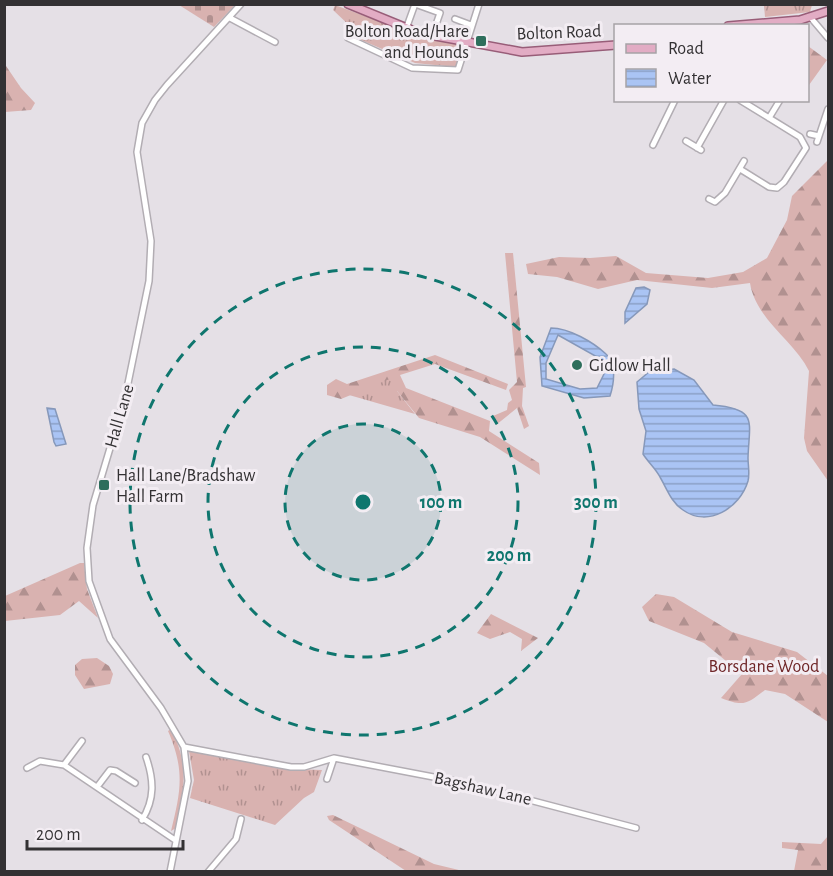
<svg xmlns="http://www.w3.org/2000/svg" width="833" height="876" viewBox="0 0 833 876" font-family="'Alegreya Sans',sans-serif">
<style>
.grass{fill:url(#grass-tufts)}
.forest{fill:url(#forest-firs)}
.cemetery{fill:url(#cemetery-stones)}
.water{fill:url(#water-rules);stroke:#8698ba;stroke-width:1.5;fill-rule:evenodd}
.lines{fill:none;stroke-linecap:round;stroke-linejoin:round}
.minor-casing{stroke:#b2adb3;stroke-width:8}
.major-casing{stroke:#985d78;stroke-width:10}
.minor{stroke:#fff;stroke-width:5}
.major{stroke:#e2acc4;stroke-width:7}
.ring{fill:none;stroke:#0f766e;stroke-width:3;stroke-dasharray:10 8}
.poi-dot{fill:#2e6e5c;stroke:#f3edf3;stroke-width:2}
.labels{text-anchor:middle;stroke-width:6;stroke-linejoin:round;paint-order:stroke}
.poi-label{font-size:18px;fill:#333133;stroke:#f3edf3;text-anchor:start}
.street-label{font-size:18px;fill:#333133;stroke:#f3edf3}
.park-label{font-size:18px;fill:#6f2628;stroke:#f3edf3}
.centre{fill:#0f766e;stroke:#f3edf3;stroke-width:3}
.ring-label{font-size:18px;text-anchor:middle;font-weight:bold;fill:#0f766e;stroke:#f3edf3;stroke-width:6;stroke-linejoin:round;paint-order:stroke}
</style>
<defs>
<pattern id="grass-tufts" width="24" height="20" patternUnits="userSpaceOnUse" patternTransform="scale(1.5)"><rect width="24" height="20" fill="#d9b2b0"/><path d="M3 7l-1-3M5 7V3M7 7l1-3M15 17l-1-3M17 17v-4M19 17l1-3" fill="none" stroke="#b19190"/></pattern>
<pattern id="forest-firs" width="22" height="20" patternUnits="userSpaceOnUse" patternTransform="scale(1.5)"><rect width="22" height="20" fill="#d9b2b0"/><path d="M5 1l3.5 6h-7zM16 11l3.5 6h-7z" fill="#b19190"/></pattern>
<pattern id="cemetery-stones" width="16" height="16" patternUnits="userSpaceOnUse" patternTransform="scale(1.5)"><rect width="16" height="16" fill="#d9b2b0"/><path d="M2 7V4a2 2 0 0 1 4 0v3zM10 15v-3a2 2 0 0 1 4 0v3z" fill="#b19190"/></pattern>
<pattern id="water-rules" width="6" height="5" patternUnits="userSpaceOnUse" patternTransform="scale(1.5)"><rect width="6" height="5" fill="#aac4f4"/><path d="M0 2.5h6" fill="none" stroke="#8ba0c6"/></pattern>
</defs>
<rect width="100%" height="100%" fill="#e5e0e6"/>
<!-- grass -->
<path class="grass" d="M335 5 405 31 461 43 459 63 455 67 415 63 354 37 352 28 333 10Z
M764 5H812L810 12 765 17Z
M399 373 397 391 415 414 349 395Z
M171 729C190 766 184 789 176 828L171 831C181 791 185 770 168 731Z
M189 751 292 769 322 770 314 792 304 798 275 825 190 798 194 780Z"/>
<!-- forest -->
<path class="forest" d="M808 46 827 60 809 85 808 84Z
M4 63 21 88 35 103 31 110 5 112Z
M828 160V481L807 451 804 438 809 371C794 340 756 320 750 283L712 288 637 280 598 289 557 277 528 274 526 264 559 257 590 258 616 256 646 273 708 278 743 272 767 258 787 220 792 196Z
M505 253H513L526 387 523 388 522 406 529 426 524 429 517 408 496 425 493 416 507 410 508 403 512 400 509 390 517 382Z
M435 355 508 384 506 390 435 364 400 375 406 388 490 421 489 431 539 463 540 475 480 437 419 418 397 391V376L341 399 327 395V385L336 379 347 384Z
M80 563H84L87 589 98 618 79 601 60 615 5 621V596Z
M656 594 674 597 732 632 797 652 828 676V722L785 694 765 690C747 704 744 707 721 698L742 674 704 643 649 621 642 607Z
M491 614 538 638 521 651 522 639 510 632 490 639 477 633Z
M97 658 109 666 113 674 110 684 84 689 75 675V665L82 659Z
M333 815 434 864 463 871H406L329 820 327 816Z
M828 836V871H794L798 850 782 848V842L821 844Z"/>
<!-- cemetery -->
<path class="cemetery" d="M179 5 235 4V5L214 27Z"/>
<!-- water -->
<path class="water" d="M644 287 650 290 647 304 625 323V312L636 288Z
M551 328C569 328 593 342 606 354 617 363 614 384 610 396L584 398 542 386 540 357ZM558 335 599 358 605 372 597 388 580 389 546 379V363Z
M674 369 694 380 713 405C759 409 749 422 748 458 748 466 750 473 748 481 740 508 708 528 683 510 671 502 667 489 660 477 656 469 648 462 643 454L646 431 639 409 637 382 649 372Z
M47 408 55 409 66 444 56 446 54 442Z"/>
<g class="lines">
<!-- minor casing -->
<g class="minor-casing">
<path id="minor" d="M415 4 440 13 432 36
M230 18 275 42
M811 18 828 38
M455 19 471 25
M406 29 415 4
M348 38 412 68 458 70 479 4
M769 118 780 100
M810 134 819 136 817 142
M819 136 828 109
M686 141 701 150
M653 145 675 100
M697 148 724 100
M740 169 769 187 777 188 784 182 806 148 800 137 740 100
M709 199 715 202 725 193 744 161
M184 747 291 767H304L334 758 465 783 636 828
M64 765 82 741
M27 768 40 761 64 765 175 840
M327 779 334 758
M97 787 110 770 116 771 135 783
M142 820C155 799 154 780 146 757
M170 872 188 781 184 747 161 708 110 639 89 581 87 548 93 505 125 398 149 281 151 241 137 152 142 123 155 100 167 85 241 4
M208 872 236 839 241 819"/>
</g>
<!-- major casing -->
<g class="major-casing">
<path id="major" d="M348 4 419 33 522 52 616 45
M728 26 800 20 828 11"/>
</g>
<!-- minor -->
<use href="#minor" class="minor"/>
<!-- major -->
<use href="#major" class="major"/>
</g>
<!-- distance rings -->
<circle cx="363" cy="502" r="78" fill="#0f766e" fill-opacity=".12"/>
<g class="ring">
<circle cx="363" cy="502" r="78"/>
<circle cx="363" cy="502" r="155"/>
<circle cx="363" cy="502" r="233"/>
</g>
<!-- markers -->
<g class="poi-dot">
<rect x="475" y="35" width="12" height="12" rx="3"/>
<circle cx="577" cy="365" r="6"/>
<rect x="98" y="479" width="12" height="12" rx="3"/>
</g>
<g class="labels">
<!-- poi labels -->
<g class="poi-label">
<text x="469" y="37" text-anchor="end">Bolton Road/Hare<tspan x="469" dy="21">and Hounds</tspan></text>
<text x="589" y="371">Gidlow Hall</text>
<text x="116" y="481">Hall Lane/Bradshaw<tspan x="116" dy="21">Hall Farm</tspan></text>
</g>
<!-- street labels -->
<g class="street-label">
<text transform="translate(559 32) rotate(-2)" y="6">Bolton Road</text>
<text transform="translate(119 416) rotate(-74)" y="6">Hall Lane</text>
<text transform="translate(483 788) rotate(13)" y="6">Bagshaw Lane</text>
</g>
<!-- park labels -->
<g class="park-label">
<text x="764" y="672">Borsdane Wood</text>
</g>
</g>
<circle cx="363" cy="502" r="9" class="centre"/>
<g class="ring-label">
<text x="441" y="508">100 m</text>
<text x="596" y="508">300 m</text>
<text x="509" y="561">200 m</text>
</g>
<!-- border -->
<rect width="833" height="876" fill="none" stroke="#333133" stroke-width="12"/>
<!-- legend -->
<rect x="614" y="24" width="195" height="78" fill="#f3edf3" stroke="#a6a2a6" stroke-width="1.5"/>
<rect x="626" y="44" width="30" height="9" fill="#e2acc4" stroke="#a6a2a6" stroke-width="1.5"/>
<text x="668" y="54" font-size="18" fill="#333133">Road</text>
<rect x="626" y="69" width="30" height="18" fill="url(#water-rules)" stroke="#a6a2a6" stroke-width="1.5"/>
<text x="668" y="84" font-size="18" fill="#333133">Water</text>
<!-- scale -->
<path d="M27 840v9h156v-9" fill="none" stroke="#333133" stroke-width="3"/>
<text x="36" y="840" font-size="18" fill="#333133" stroke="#f3edf3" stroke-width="4.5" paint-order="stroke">200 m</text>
</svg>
